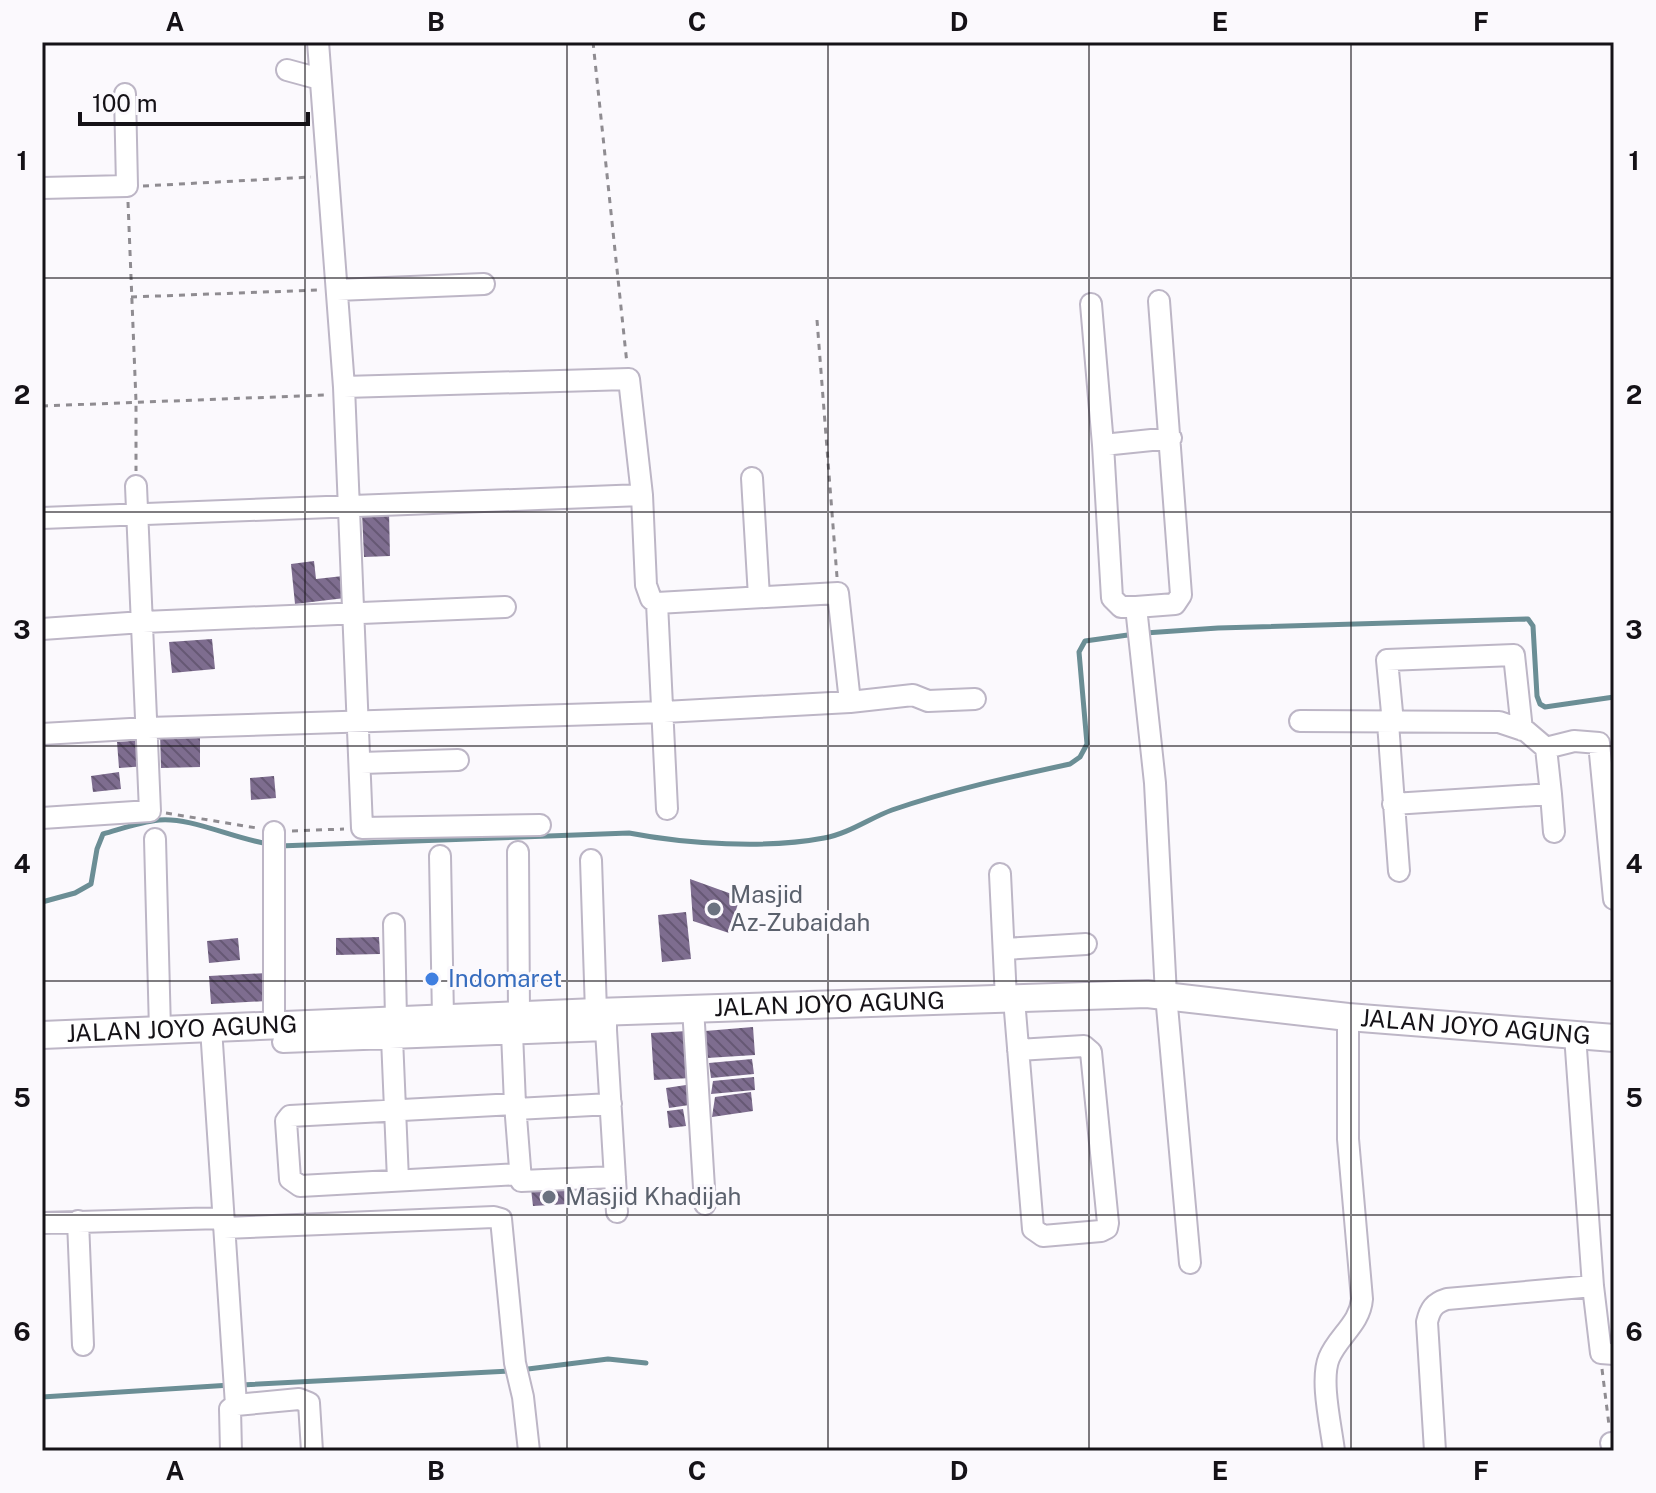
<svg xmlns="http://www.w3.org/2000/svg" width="1656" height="1493" viewBox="0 0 1656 1493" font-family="'Public Sans',sans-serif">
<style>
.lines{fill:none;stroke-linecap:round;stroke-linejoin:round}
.stream{stroke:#6b8e95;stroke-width:5}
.building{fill:url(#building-back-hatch)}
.minor-casing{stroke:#bdb6c6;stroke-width:24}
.major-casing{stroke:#bdb6c6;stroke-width:30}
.path{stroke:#8f8c91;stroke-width:3;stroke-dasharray:6 6;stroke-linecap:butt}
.minor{stroke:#fff;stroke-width:20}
.major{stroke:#fff;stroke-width:26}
.grid{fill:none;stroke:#151217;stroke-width:2;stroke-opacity:0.55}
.worship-dot{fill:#6b7280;stroke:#fbf9fd;stroke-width:3}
.shop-dot{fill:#3f7fe0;stroke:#fbf9fd;stroke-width:3}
.labels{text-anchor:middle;stroke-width:6;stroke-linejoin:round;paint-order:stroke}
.worship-label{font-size:24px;fill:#5b616d;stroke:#fbf9fd;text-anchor:start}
.shop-label{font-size:24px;fill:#366cbe;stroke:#fbf9fd;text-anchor:start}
.street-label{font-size:24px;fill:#151217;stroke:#fbf9fd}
.neatline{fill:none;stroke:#151217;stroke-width:3}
.grid-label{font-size:26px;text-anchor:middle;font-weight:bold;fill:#151217}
</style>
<defs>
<pattern id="building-back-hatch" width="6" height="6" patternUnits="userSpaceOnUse" patternTransform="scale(2)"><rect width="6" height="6" fill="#7e6d8f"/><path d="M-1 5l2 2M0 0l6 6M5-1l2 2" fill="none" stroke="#665874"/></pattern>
</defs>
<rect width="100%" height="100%" fill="#fbf9fd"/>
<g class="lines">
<!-- stream -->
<path class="stream" d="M1145 633 1218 628 1528 619 1533 626 1537 696 1540 704 1545 707 1614 697
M279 846 629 833C686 844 767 849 824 838 848 834 870 818 892 810 950 790 1010 777 1070 764L1080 757 1087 744 1079 652 1085 641 1135 634
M42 902 75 893 91 884 97 849 103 834C121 829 140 822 159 820 191 817 234 839 269 844
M520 1370 608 1359 646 1363
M241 1385 511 1371
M42 1397 231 1385"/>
</g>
<!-- building -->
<path class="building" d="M389 511 390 556 364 557 362 513Z
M314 561 316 579 343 576 345 598 295 604 291 564Z
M212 639 215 669 172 673 169 642Z
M200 731V767L161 768 160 732Z
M145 740 147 766 119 768 117 742Z
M119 772 121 789 93 792 91 776Z
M274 776 276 798 251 800 250 778Z
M690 879 740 897 729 933 693 921Z
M686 912 691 959 662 962 658 915Z
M379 937 380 954 336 955V938Z
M238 938 240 960 209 963 207 941Z
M267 973V1001L211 1004 209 976Z
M753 1027 755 1055 707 1058 705 1031Z
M688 1031 691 1078 654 1080 651 1033Z
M752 1059 754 1074 711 1078 709 1063Z
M754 1077 755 1090 711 1094 713 1081Z
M686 1085 689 1105 669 1108 666 1088Z
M751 1092 753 1111 712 1117 715 1097Z
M683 1109 686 1126 669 1128 667 1111Z
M566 1187 567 1204 533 1206 531 1189Z"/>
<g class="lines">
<!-- minor casing -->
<g class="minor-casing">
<path id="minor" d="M318 42 344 387 362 828 540 825
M287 70 320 79
M42 188 127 186 125 94
M337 290 484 284
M1091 304 1103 445
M344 387 629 379 642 495
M1171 438 1103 445 1112 598 1121 607H1136L1155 783 1166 995 1190 1263
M752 478 759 597
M42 518 642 495 646 585 651 599 657 603 838 593 850 702
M657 603 667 809
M1136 607 1175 604 1181 595 1159 301
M42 629 143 622 505 607
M1300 721 1499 722 1526 731 1546 748 1551 794 1393 804
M1388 723 1399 871
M1393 723 1387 660 1514 655 1522 730
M42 734 148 728 664 712 850 702 913 695 928 701 975 699
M1546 748 1574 741 1599 743 1614 899
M361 763 458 760
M1551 794 1554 832
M42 818 150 811 136 486
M274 832V1024
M155 839 160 1030
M518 852 519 1015
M440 856 443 1017
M591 860 596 1012
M1000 874 1006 999
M394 924 396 1019
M1004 949 1086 944
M1014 999C1020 1076 1026 1153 1033 1229L1043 1236 1101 1231 1107 1228 1108 1223 1091 1052 1084 1046 1018 1050
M693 1008 705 1204
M211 1028 236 1405
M606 1030 617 1212
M512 1033 515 1104
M1575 1035 1593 1286 1601 1353 1614 1354
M392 1038 398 1180
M283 1042 606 1030V1011
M516 1109 611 1104
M520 1174 300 1186 290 1179 286 1121 290 1116 515 1104 521 1181 615 1177
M78 1221 83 1345
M42 1223 223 1218
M224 1228 494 1217 501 1219 515 1363 523 1397 529 1451
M1611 1443H1614
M231 1451 230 1409 236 1405 299 1399 309 1403 312 1451
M1334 1451C1331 1426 1320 1380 1329 1358 1338 1336 1360 1324 1362 1299L1348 1139V1017
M1435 1451 1427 1322C1430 1309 1434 1303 1447 1299L1593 1286"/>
</g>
<!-- major casing -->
<g class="major-casing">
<g id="major">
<path id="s1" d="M42 1035 596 1012 1147 994 1348 1017 1614 1038"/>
</g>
</g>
<!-- path -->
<path class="path" d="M593 42 627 364
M143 186 311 177
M128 202 136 401V471
M131 297 319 290
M817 320 837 577
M42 406 326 395
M166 813 257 828
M292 831 344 829
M1602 1369 1609 1425"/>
<!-- minor -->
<use href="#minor" class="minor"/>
<!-- major -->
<use href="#major" class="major"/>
</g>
<!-- grid -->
<path class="grid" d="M305 42V1451M567 42V1451M828 42V1451M1089 42V1451M1351 42V1451M42 278H1614M42 512H1614M42 746H1614M42 981H1614M42 1215H1614"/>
<!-- markers -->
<g class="worship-dot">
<circle cx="714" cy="909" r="8"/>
<circle cx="549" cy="1197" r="8"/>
</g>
<circle class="shop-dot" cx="432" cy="979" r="8"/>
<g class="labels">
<!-- worship labels -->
<g class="worship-label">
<text x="730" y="903">Masjid<tspan x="730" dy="28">Az-Zubaidah</tspan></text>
<text x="565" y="1205">Masjid Khadijah</text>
</g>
<!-- shop labels -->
<g class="shop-label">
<text x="448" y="987">Indomaret</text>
</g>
<!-- street labels -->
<g class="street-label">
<text dy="8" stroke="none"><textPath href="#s1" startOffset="788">JALAN JOYO AGUNG</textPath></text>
<text dy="8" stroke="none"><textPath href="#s1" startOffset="1436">JALAN JOYO AGUNG</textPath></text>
<text dy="8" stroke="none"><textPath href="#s1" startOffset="140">JALAN JOYO AGUNG</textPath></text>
</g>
</g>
<!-- border -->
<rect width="1656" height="1493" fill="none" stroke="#fbf9fd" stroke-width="88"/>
<!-- scale -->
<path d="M80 112v12h228v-12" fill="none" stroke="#151217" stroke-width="4"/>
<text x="92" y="112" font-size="24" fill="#151217" stroke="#fbf9fd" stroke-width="6" paint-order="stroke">100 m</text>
<rect x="44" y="44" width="1568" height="1405" class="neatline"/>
<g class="grid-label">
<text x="175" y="31">A</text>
<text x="436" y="31">B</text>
<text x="697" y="31">C</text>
<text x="959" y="31">D</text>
<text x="1220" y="31">E</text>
<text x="1481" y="31">F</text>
<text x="22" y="170">1</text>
<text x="1634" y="170">1</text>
<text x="22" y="404">2</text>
<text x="1634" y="404">2</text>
<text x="22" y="639">3</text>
<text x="1634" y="639">3</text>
<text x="22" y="873">4</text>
<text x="1634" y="873">4</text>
<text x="22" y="1107">5</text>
<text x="1634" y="1107">5</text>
<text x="22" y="1341">6</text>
<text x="1634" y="1341">6</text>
<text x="175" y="1480">A</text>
<text x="436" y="1480">B</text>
<text x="697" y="1480">C</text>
<text x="959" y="1480">D</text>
<text x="1220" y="1480">E</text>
<text x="1481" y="1480">F</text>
</g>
</svg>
